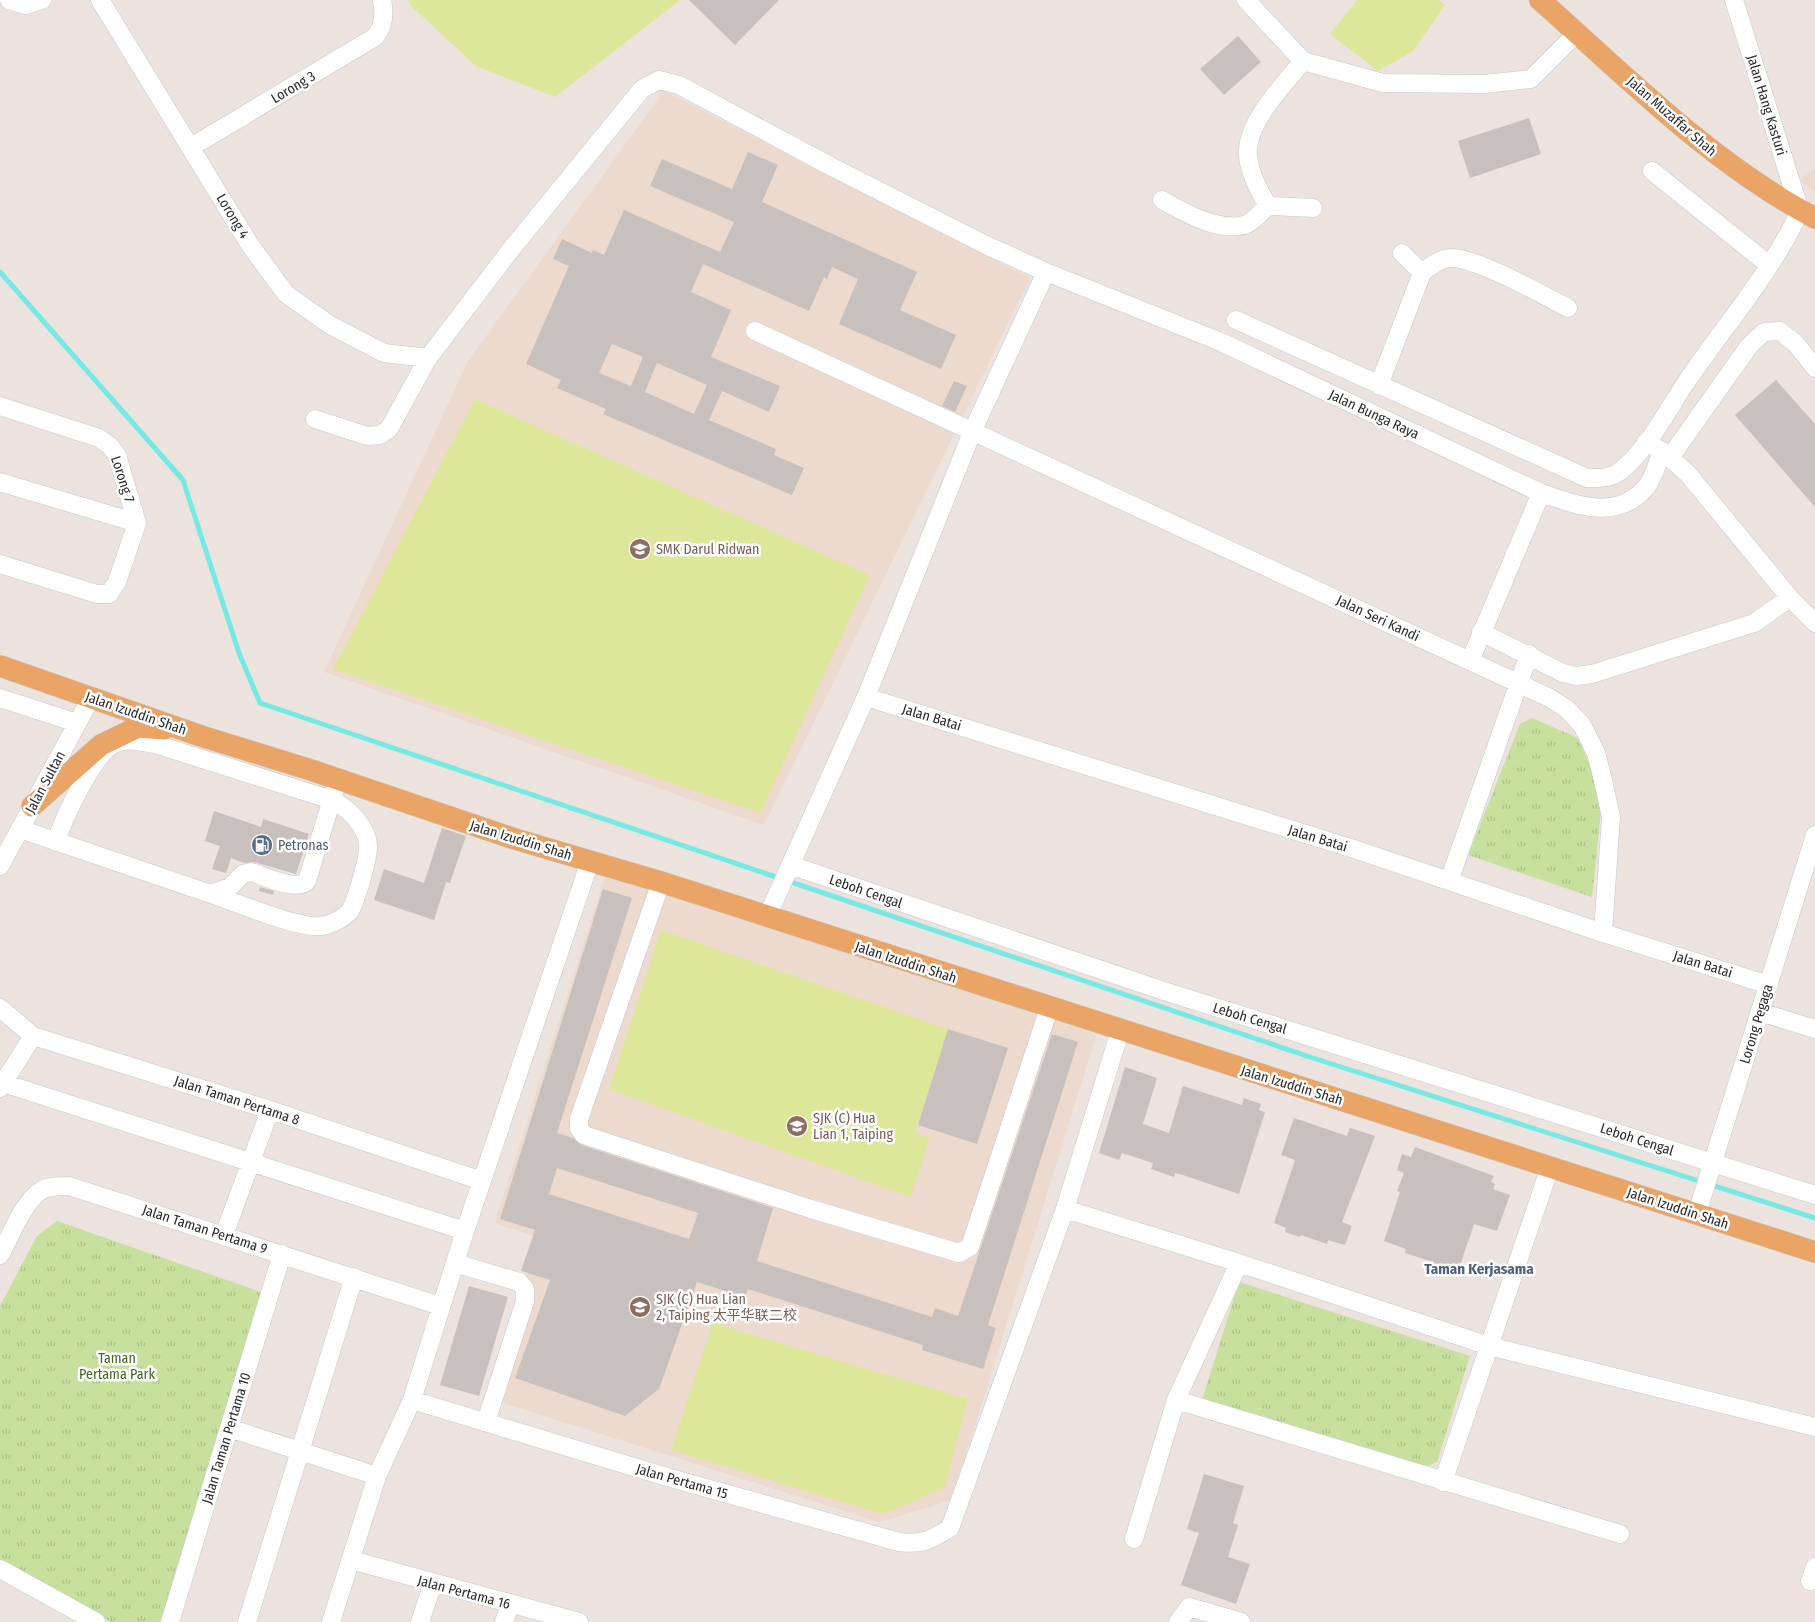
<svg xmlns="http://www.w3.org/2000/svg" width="1815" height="1622" viewBox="0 0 1815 1622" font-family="'Fira Sans Condensed','Noto Sans SC',sans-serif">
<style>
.education{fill:#eddace}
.park{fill:url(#park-tufts)}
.pitch{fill:#dde799}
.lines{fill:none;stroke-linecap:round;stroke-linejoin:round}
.stream{stroke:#76e9e5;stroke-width:5}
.building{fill:#c8c0bc;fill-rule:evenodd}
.minor-casing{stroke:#c2c9d1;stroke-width:19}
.major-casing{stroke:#c4c4c4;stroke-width:22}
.minor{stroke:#fff;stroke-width:18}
.major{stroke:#eaa465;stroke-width:21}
.labels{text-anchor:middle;stroke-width:5;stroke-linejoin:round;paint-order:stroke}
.street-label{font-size:14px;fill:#2b2b2b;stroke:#fff}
.education-label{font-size:14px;fill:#785e54;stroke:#fff;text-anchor:start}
.service-label{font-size:14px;fill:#4e5e75;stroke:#fff;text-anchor:start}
.park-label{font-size:14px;fill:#42651e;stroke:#fff}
.neighbourhood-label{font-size:15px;font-weight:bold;fill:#4d627a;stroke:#fff}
</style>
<defs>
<pattern id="park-tufts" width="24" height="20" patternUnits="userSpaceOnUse" patternTransform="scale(1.25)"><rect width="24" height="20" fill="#c8e09d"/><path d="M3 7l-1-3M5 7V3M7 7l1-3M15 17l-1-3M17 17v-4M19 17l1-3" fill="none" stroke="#acc087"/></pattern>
</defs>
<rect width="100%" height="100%" fill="#ece2de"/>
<!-- education -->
<path class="education" d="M664 91 1030 278 764 825 324 672 468 361Z
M1815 169V191L1799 180Z
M606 873 1098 1030 952 1500 879 1522 503 1403 533 1236 495 1223Z"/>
<!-- park -->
<path class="park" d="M1532 718 1578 738 1595 776 1601 811 1592 897 1468 855 1520 724Z
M57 1221 261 1292 162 1622H111L0 1562V1306L37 1236Z
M1239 1282 1470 1356 1437 1462 1420 1469 1202 1400Z"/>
<!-- pitch -->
<path class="pitch" d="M408 0H680L555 97 476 66 410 5Z
M1357 0H1438L1445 5 1413 51 1378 71 1330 34Z
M475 399 870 575 760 813 333 669Z
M661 930 948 1029 915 1132 930 1139 910 1197 609 1089Z
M713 1323 968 1399 944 1488 883 1514 671 1450Z"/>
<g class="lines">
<!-- stream -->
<path class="stream" d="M0 272 183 480 239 653 260 703 1313 1058 1815 1218"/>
</g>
<!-- building -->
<path class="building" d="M689 0H779L735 45Z
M1238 36 1261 62 1224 95 1200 69Z
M1529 118 1541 154 1470 178 1458 141Z
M748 152 778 165 762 202 917 272 900 310 956 335 941 369 839 324 858 279 832 267 827 279 824 277 809 311 703 264 691 292 731 310 711 357 780 386 769 412 722 391 709 420 776 449 774 455 804 468 792 495 603 414 606 409 557 388 561 380 526 364 569 266 553 259 562 239 592 253 593 250 604 255 624 210 720 252 734 222 650 186 662 159 732 189ZM612 344 643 357 631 386 599 373ZM657 363 707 385 694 414 645 392Z
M1776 380 1815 424V507L1735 415Z
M954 381 967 386 955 412 942 406Z
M214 811 261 827 263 819 309 834 296 874 254 862 244 863 231 858 226 873 212 869 220 846 205 841Z
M442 828 466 836 450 883 446 882 434 920 374 900 384 869 424 883Z
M260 887 274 891 273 895 259 891Z
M603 889 632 898 557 1133 573 1138 581 1145 773 1208 757 1261 932 1317 935 1308 958 1316 1052 1034 1078 1042 988 1325 996 1328 983 1369 922 1350 923 1345 748 1289 745 1297 697 1282 659 1389 625 1416 515 1378 550 1280 521 1271 535 1230 500 1219ZM557 1168 698 1213 689 1239 549 1194Z
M948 1029 1008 1048 977 1144 918 1125Z
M1125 1067 1157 1078 1143 1124 1169 1133 1183 1086 1242 1105 1244 1098 1261 1104 1259 1110 1265 1112 1239 1194 1183 1175 1175 1173 1174 1177 1151 1169 1153 1163 1122 1153 1119 1160 1099 1153Z
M1294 1118 1347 1136 1350 1128 1375 1136 1342 1222 1352 1226 1345 1245 1328 1240 1327 1244 1301 1235 1300 1237 1285 1232 1286 1228 1274 1223 1295 1160 1281 1155Z
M1415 1147 1494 1176 1491 1182 1495 1184 1493 1189 1510 1195 1497 1231 1474 1224 1457 1274 1432 1265 1433 1262 1405 1253 1406 1249 1384 1241 1400 1192 1397 1191 1404 1173 1397 1170 1402 1154 1411 1157Z
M469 1286 508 1297 479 1396 440 1385Z
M1204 1474 1244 1486 1233 1523 1238 1525 1228 1557 1250 1564 1236 1604 1181 1585 1199 1533 1187 1529Z"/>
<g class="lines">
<!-- minor casing -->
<g class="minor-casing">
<path id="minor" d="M9 0 26 5 42 0
M100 0 250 245 286 294 330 325 384 353 428 358
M1246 0 1303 61 1383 83 1485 84 1531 79 1577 33
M1303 61C1284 84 1251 118 1248 148 1246 166 1259 191 1268 206L1313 208
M191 147 375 37C384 26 385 14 382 0
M1652 171 1769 265
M1162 200C1183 212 1222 234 1247 224 1254 221 1262 211 1268 206
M1402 253 1422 273
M1236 320 1587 478C1599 478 1609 479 1619 472 1648 450 1667 410 1687 381 1725 325 1772 272 1800 211L1734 0
M755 331 1550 698 1567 709 1582 725 1596 753 1602 776 1611 817 1603 933
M1379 385 1422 273C1430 266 1442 257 1453 258 1479 259 1543 295 1568 308
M0 406 99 438 110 446 117 455 137 523 117 582 109 594H97L0 564
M315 419 367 436 380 435 389 429 428 358 512 248 642 89 659 80 679 85 830 166 988 246 1046 272 1221 342 1541 493C1576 505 1618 522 1647 486 1654 477 1658 461 1662 451L1646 442
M1662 451 1688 474 1790 598 1815 623
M1671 456 1749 346 1764 332 1780 331 1796 344 1815 368
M0 482 137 523
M1481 632 1563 673 1576 676 1592 674 1754 623 1790 598
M1470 661 1541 493
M866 697 1354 849 1603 933 1769 985
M0 698 77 723
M20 829 211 894 230 887 243 874 251 872C264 876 297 892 307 881L335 789
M56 842C63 819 94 752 116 743 128 738 143 742 155 744L332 800C348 808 368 827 368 846 369 856 355 906 349 912 342 919 331 925 321 926 299 929 235 902 211 894
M790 865 1167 992 1815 1195
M0 866 91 698
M1449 881 1529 654
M661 882 579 1119V1128L584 1135 811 1209 959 1253 970 1247 1049 1008
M767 917 866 697 973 430 1046 272
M0 1008 33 1036 270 1110 482 1181
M1760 1012 1815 1029
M3 1083 465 1231
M0 1088 33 1036
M1065 1209 1239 1263 1489 1346 1815 1427
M1697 1213 1815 835
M224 1235 270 1110
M0 1255C10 1237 24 1200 42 1190 50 1186 60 1186 69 1186L440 1306
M455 1263 519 1282 525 1289V1301L486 1422
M412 1400 667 1477 899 1542C922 1545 931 1540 950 1528L1065 1209 1120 1031
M1176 1400 1620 1534
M229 1428 377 1476
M1443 1482 1550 1167
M1134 1539 1176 1400 1239 1263
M351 1560 579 1622
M0 1569 96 1622
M1810 1581 1815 1567
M170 1622 282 1254
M247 1622 354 1277
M331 1622 377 1476 412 1400 465 1231 590 861
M420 1622 433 1583
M504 1622 510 1604
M1178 1622 1189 1607 1241 1622"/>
</g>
<!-- major casing -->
<g class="major-casing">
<path id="major" d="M1540 0C1628 78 1711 163 1815 218
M0 666 201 736 311 770 515 839 661 882 1815 1252
M32 806 101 745 138 727 164 729"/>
</g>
<!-- minor -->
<use href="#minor" class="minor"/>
<!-- major -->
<use href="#major" class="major"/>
</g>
<!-- icons -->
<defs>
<g id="school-disc" transform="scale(1.125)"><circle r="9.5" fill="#8d6e63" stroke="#fff"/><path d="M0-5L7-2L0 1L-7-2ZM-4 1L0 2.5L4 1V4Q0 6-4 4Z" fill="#fff"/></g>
<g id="fuel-disc" transform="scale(1.125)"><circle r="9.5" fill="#5c6f8a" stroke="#fff"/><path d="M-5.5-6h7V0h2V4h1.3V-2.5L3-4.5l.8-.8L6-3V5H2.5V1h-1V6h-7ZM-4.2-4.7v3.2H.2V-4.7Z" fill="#fff"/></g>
</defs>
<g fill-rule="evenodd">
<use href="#school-disc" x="640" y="549"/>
<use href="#fuel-disc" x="262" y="845"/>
<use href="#school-disc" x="797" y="1126"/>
<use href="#school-disc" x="640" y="1307"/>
</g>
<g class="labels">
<!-- street labels -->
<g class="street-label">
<text transform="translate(293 87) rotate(-31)" y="5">Lorong 3</text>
<text transform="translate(1767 105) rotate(73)" y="5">Jalan Hang Kasturi</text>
<text transform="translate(1672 116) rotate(41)" y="5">Jalan Muzaffar Shah</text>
<text transform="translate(233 216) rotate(59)" y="5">Lorong 4</text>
<text transform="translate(1374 414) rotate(25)" y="5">Jalan Bunga Raya</text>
<text transform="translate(123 479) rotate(72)" y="5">Lorong 7</text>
<text transform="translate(1378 618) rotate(25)" y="5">Jalan Seri Kandi</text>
<text transform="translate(136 713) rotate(19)" y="5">Jalan Izuddin Shah</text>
<text transform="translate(932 717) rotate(17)" y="5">Jalan Batai</text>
<text transform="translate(45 782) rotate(-62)" y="5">Jalan Sultan</text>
<text transform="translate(1318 838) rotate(17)" y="5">Jalan Batai</text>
<text transform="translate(521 840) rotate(17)" y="5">Jalan Izuddin Shah</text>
<text transform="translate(866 891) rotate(19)" y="5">Leboh Cengal</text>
<text transform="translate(906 962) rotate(18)" y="5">Jalan Izuddin Shah</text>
<text transform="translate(1703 964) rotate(17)" y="5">Jalan Batai</text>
<text transform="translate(1250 1018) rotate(17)" y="5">Leboh Cengal</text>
<text transform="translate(1756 1024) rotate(-73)" y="5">Lorong Pegaga</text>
<text transform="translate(1292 1085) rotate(17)" y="5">Jalan Izuddin Shah</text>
<text transform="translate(237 1100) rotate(18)" y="5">Jalan Taman Pertama 8</text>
<text transform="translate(1637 1139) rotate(18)" y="5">Leboh Cengal</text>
<text transform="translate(1678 1208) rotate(18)" y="5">Jalan Izuddin Shah</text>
<text transform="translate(205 1229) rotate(18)" y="5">Jalan Taman Pertama 9</text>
<text transform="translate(226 1438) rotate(-73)" y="5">Jalan Taman Pertama 10</text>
<text transform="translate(682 1481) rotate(16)" y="5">Jalan Pertama 15</text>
<text transform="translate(464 1592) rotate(15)" y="5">Jalan Pertama 16</text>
</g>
<!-- education labels -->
<g class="education-label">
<text x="656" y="554">SMK Darul Ridwan</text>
<text x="813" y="1123">SJK (C) Hua<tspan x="813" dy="16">Lian 1, Taiping</tspan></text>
<text x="656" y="1304">SJK (C) Hua Lian<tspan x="656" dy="16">2, Taiping 太平华联二校</tspan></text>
</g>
<!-- service labels -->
<g class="service-label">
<text x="278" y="850">Petronas</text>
</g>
<!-- park labels -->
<g class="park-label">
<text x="117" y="1363">Taman<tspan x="117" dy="16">Pertama Park</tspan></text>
</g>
<!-- neighbourhood labels -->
<g class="neighbourhood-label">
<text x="1479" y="1274">Taman Kerjasama</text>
</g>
</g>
</svg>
